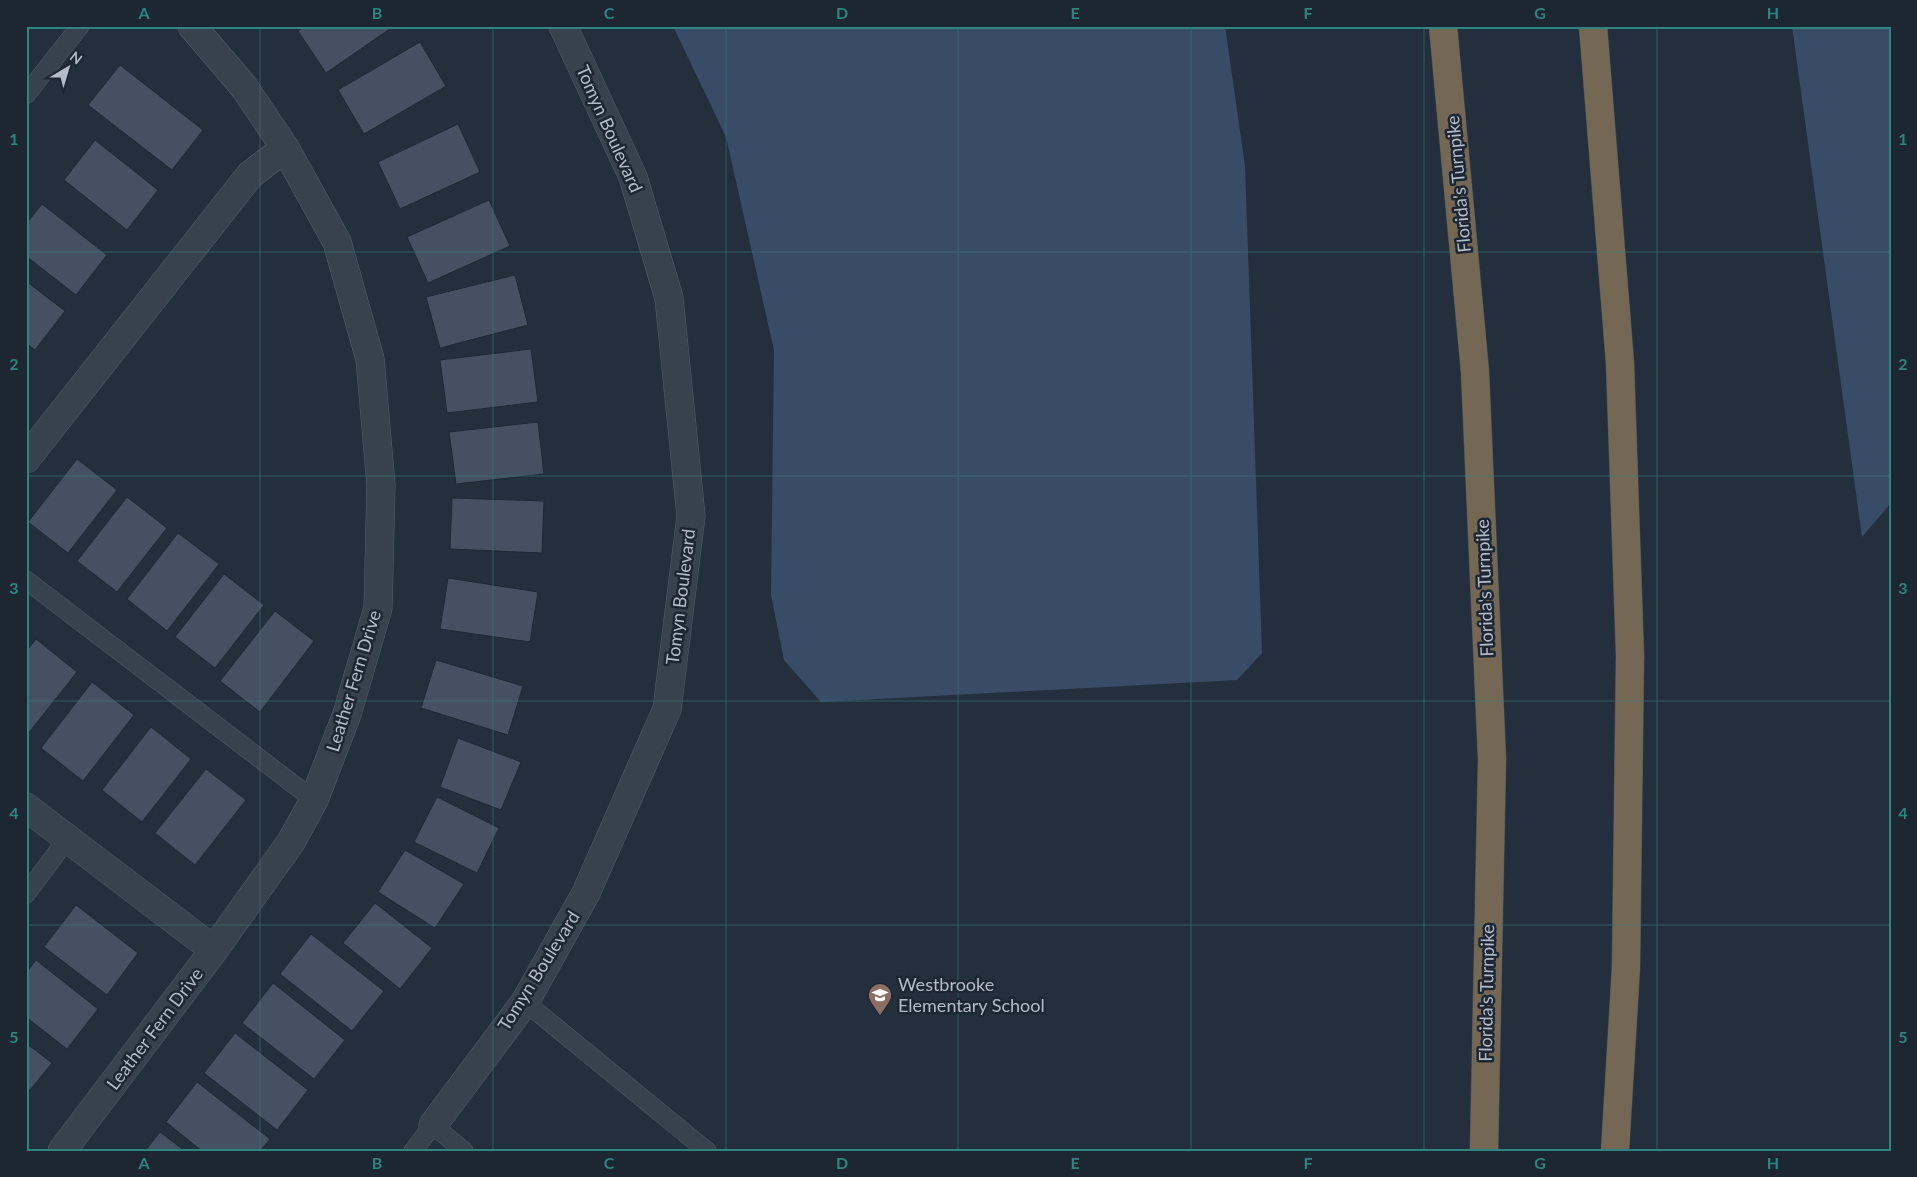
<svg xmlns="http://www.w3.org/2000/svg" width="1917" height="1177" viewBox="0 0 1917 1177" font-family="Lato,sans-serif">
<style>
.water{fill:#394c67}
.building{fill:#455162;stroke:#1f2835}
.lines{fill:none;stroke-linecap:round;stroke-linejoin:round}
.lane-casing{stroke:#565f6c;stroke-width:19}
.street-casing{stroke:#565f6c;stroke-width:29}
.highway-casing{stroke:#434c59;stroke-width:29}
.lane{stroke:#38414e;stroke-width:18}
.street{stroke:#38414e;stroke-width:28}
.highway{stroke:#746855;stroke-width:28}
.grid{fill:none;stroke:#308480;stroke-width:1;stroke-opacity:0.55}
.labels{text-anchor:middle;stroke-width:5;stroke-linejoin:round;paint-order:stroke}
.street-label{font-size:18px;fill:#b4bcc9;stroke:#1d2633}
.poi-label{font-size:18px;fill:#b4bcc9;stroke:#1d2633;text-anchor:start}
.neatline{fill:none;stroke:#308480;stroke-width:2}
.grid-label{font-size:16px;text-anchor:middle;font-weight:bold;fill:#308480}
</style>
<rect width="100%" height="100%" fill="#242f3e"/>
<!-- water -->
<path class="water" d="M673 26H1225L1245 166 1262 653 1237 680 821 702 784 660 771 595 774 350 726 137Z
M1792 26H1891V503L1862 537Z"/>
<!-- building -->
<path class="building" d="M305 26H394L326 73 298 31Z
M420 42 446 86 364 134 338 90Z
M120 65 203 130 172 170 88 105Z
M458 124 480 172 400 209 378 162Z
M95 140 158 190 127 230 64 180Z
M489 200 510 246 428 283 407 237Z
M42 204 107 255 76 295 26 256V224Z
M515 275 528 325 440 348 426 297Z
M26 281 65 311 35 350 26 343Z
M531 349 538 402 447 413 440 360Z
M538 422 544 474 456 484 449 432Z
M77 459 117 490 68 553 28 522Z
M127 497 167 528 117 592 77 561Z
M452 498 544 501 542 553 450 549Z
M178 533 219 564 167 631 127 599Z
M224 574 264 605 215 668 175 637Z
M448 578 538 592 530 642 440 629Z
M275 611 314 641 260 712 220 681Z
M36 639 77 672 27 735 26 652Z
M436 660 523 686 508 735 421 708Z
M92 682 134 715 83 781 41 748Z
M151 727 191 759 142 822 102 790Z
M458 738 521 762 501 810 440 787Z
M206 769 246 800 195 865 155 833Z
M437 797 499 828 477 873 414 842Z
M405 850 464 884 435 928 378 892Z
M375 903 432 948 400 989 343 943Z
M76 905 138 953 107 995 44 947Z
M311 934 384 991 352 1031 280 974Z
M36 960 98 1009 67 1049 26 1017V973Z
M273 983 345 1040 314 1079 242 1023Z
M235 1033 308 1090 277 1130 204 1073Z
M26 1043 52 1063 26 1095Z
M197 1082 270 1139 260 1151H202L166 1122Z
M160 1132 185 1151H145Z"/>
<g class="lines">
<!-- lane casing -->
<g class="lane-casing">
<path id="lane" d="M26 95 80 26
M26 580 314 800
M26 894 68 838
M525 1002 707 1151
M413 1151 433 1125 464 1151"/>
</g>
<!-- street casing -->
<g class="street-casing">
<path id="street" d="M26 459 250 175 285 148
M26 807 214 950
M433 1125 525 1002 586 893 667 709 691 516 669 298 633 177 563 26
M62 1151 214 950 291 842 314 800 347 714 378 608 381 485 370 359 337 242 285 148 244 87 192 26"/>
</g>
<!-- highway casing -->
<g class="highway-casing">
<path id="highway" d="M1443 26 1475 372 1492 759 1484 1151
M1593 26 1620 363 1630 656 1626 967 1615 1151"/>
</g>
<!-- lane -->
<use href="#lane" class="lane"/>
<!-- street -->
<use href="#street" class="street"/>
<!-- highway -->
<use href="#highway" class="highway"/>
</g>
<!-- grid -->
<path class="grid" d="M260 26V1151M493 26V1151M726 26V1151M958 26V1151M1191 26V1151M1424 26V1151M1657 26V1151M26 252H1891M26 476H1891M26 701H1891M26 925H1891"/>
<!-- icons -->
<defs>
<g id="school-pin" transform="scale(1.25)"><path d="M0 17L-7.5 6A9.5 9.5 0 1 1 7.5 6Z" fill="#8d6e63" stroke="#1d2633"/><path d="M0-5L7-2L0 1L-7-2ZM-4 1L0 2.5L4 1V4Q0 6-4 4Z" fill="#fff"/></g>
</defs>
<g fill-rule="evenodd">
<use href="#school-pin" x="880" y="995"/>
</g>
<g class="labels">
<!-- street labels -->
<g class="street-label">
<text transform="translate(609 129) rotate(66)" y="6">Tomyn Boulevard</text>
<text transform="translate(1459 184) rotate(-95)" y="6">Florida's Turnpike</text>
<text transform="translate(1485 588) rotate(-92)" y="6">Florida's Turnpike</text>
<text transform="translate(681 597) rotate(-83)" y="6">Tomyn Boulevard</text>
<text transform="translate(354 681) rotate(-73)" y="6">Leather Fern Drive</text>
<text transform="translate(539 971) rotate(-58)" y="6">Tomyn Boulevard</text>
<text transform="translate(1487 993) rotate(-89)" y="6">Florida's Turnpike</text>
<text transform="translate(155 1029) rotate(-53)" y="6">Leather Fern Drive</text>
</g>
<!-- poi labels -->
<g class="poi-label">
<text x="898" y="991">Westbrooke<tspan x="898" dy="21">Elementary School</tspan></text>
</g>
</g>
<!-- border -->
<rect width="1917" height="1177" fill="none" stroke="#1d2633" stroke-width="55"/>
<!-- north arrow -->
<g transform="translate(68 68) rotate(38)" stroke="#1d2633" stroke-width="4" paint-order="stroke">
<path d="M0-4L9 19L0 12L-9 19Z" fill="#b4bcc9"/>
<text y="-8" font-size="14" font-weight="bold" text-anchor="middle" fill="#b4bcc9">N</text>
</g>
<rect x="28" y="28" width="1862" height="1122" class="neatline"/>
<g class="grid-label">
<text x="144" y="19">A</text>
<text x="377" y="19">B</text>
<text x="609" y="19">C</text>
<text x="842" y="19">D</text>
<text x="1075" y="19">E</text>
<text x="1308" y="19">F</text>
<text x="1540" y="19">G</text>
<text x="1773" y="19">H</text>
<text x="14" y="145">1</text>
<text x="1903" y="145">1</text>
<text x="14" y="370">2</text>
<text x="1903" y="370">2</text>
<text x="14" y="594">3</text>
<text x="1903" y="594">3</text>
<text x="14" y="819">4</text>
<text x="1903" y="819">4</text>
<text x="14" y="1043">5</text>
<text x="1903" y="1043">5</text>
<text x="144" y="1169">A</text>
<text x="377" y="1169">B</text>
<text x="609" y="1169">C</text>
<text x="842" y="1169">D</text>
<text x="1075" y="1169">E</text>
<text x="1308" y="1169">F</text>
<text x="1540" y="1169">G</text>
<text x="1773" y="1169">H</text>
</g>
</svg>
